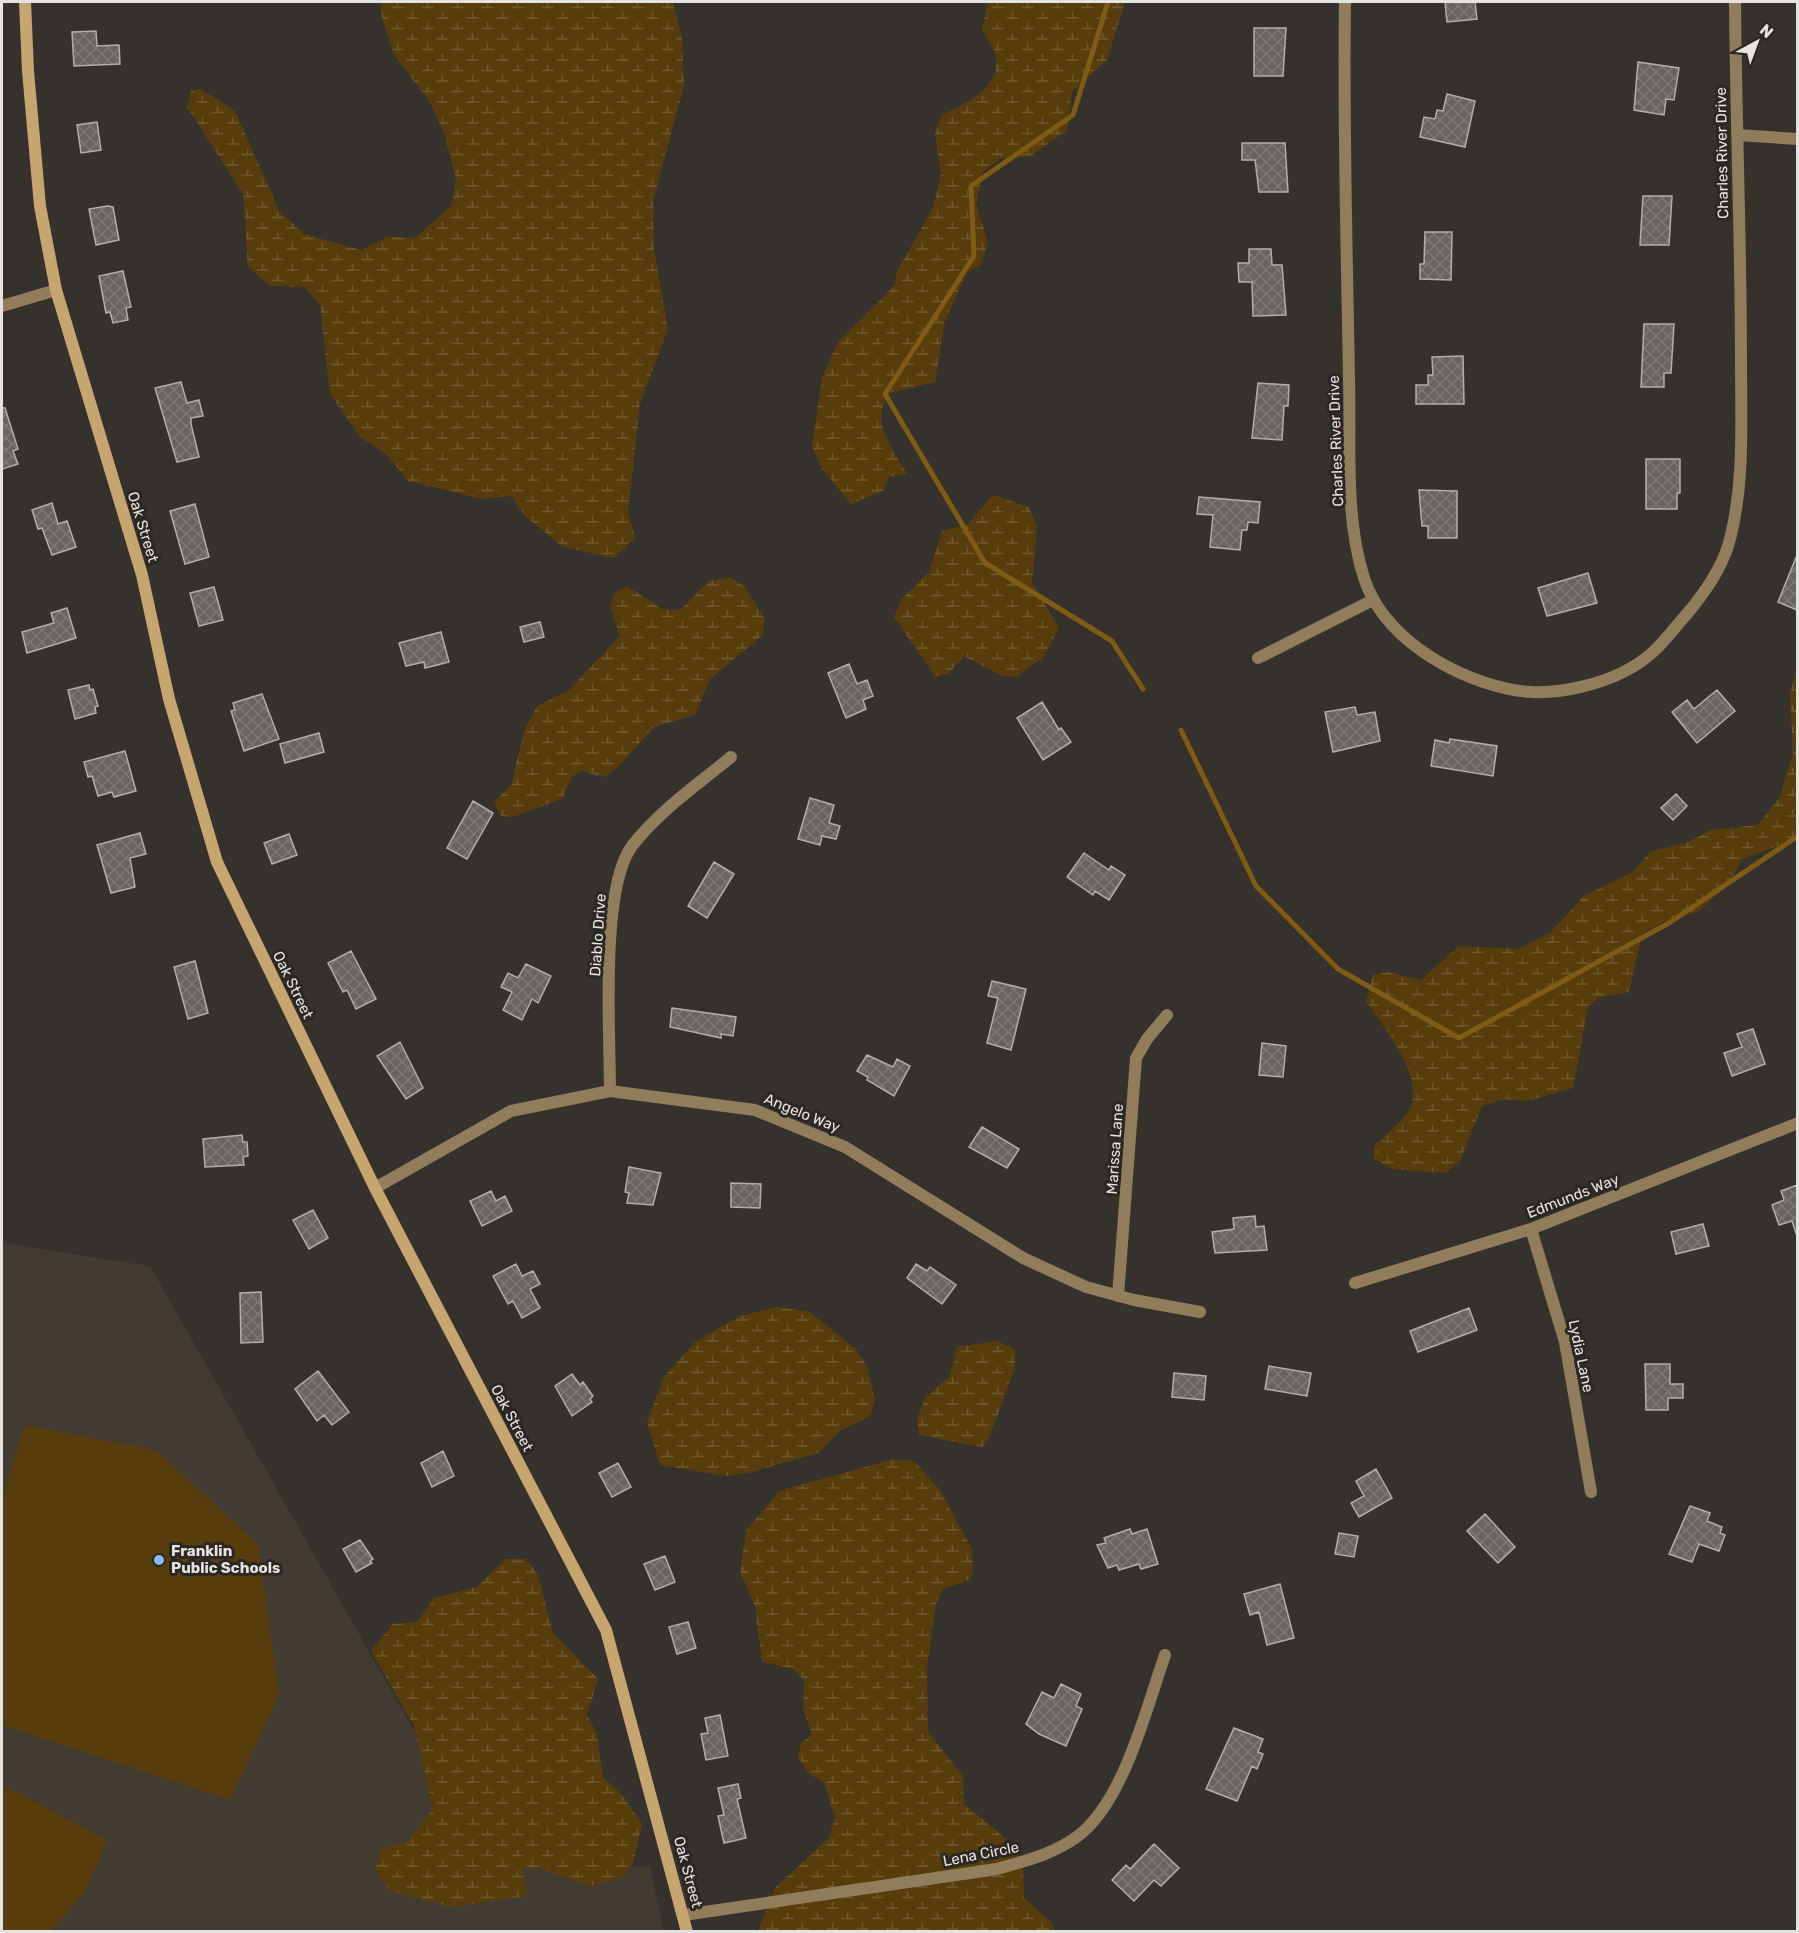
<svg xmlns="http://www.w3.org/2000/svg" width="1799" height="1933" font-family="Rubik,sans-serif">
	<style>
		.built { fill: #413b32 }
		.green { fill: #573d0b }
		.wetland { fill: url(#wetland-marsh) }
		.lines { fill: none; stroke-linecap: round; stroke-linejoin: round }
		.stream { stroke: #7f5b14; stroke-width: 5 }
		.building { fill: url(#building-cross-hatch); stroke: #b2aea8; stroke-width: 1.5 }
		.minor { stroke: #917c5b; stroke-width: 12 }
		.secondary { stroke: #c6a56f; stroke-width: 12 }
		.poi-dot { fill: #8db9fc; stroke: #2b2824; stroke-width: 2 }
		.labels { text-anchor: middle; stroke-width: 6; stroke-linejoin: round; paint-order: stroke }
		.street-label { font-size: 15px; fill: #e5e3e0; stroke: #2b2824 }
		.poi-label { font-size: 15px; font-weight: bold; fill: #e5e3e0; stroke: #2b2824; text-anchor: start }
	</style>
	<defs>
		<pattern id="wetland-marsh" width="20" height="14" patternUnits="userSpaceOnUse" patternTransform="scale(1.5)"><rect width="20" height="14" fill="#573d0b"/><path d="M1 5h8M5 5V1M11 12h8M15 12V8" fill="none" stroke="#6f592e"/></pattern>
		<pattern id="building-cross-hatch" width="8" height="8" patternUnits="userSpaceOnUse" patternTransform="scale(1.5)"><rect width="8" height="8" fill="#67635e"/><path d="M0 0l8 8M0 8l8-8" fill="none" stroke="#7d7975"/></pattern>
	</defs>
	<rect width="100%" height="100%" fill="#35322d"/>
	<path class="built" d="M2 1243 150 1266 484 1854 650 1867 664 1931H2Z"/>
	<path class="green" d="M25 1425 155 1450 258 1544 279 1695 230 1800 2 1725V1500Z
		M2 1788 15 1791 107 1840 86 1890 51 1931H2Z"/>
	<path class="wetland" d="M382 2H673L682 37 684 86 653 201 654 249 668 329 640 404 628 512 635 538 614 558 563 547 525 516 511 496 482 499 408 481 386 454 360 437 330 394 320 306 305 287 270 286 248 267 243 194 187 107 191 91 201 89 235 111 280 212 304 234 361 250 387 237 415 238 451 206 456 180 445 136 430 102 394 55 380 11Z
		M988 2H1125L1107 60 1072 91 1067 130 1030 157 1000 158 983 172 976 204 988 243 980 266 967 272 945 321 935 382 890 393C869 421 892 447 907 474L889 477 883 491 851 504 822 469 812 446 822 378 838 342 895 285 896 273 933 208 941 174 935 134 941 116C964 103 999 91 996 59 996 49 986 37 982 29Z
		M993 495 1029 507 1037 526 1032 583 1059 628 1043 658 1016 677 1002 676 964 656 948 674 935 677 894 617 901 600 929 572 942 531 968 524Z
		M730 577 745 587 765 619 762 636 710 679 695 715 654 727 618 767 604 777 581 771 571 778 563 798 513 817 501 816 494 802 511 785 524 731 537 706 568 691 620 636 610 607 614 594 627 586 662 609 680 610 709 581Z
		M1797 666V839L1742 859 1727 885 1698 912 1665 921 1642 934 1629 992 1598 998 1588 1007 1573 1088 1528 1101 1504 1099 1482 1106 1460 1161 1446 1173 1393 1169 1374 1159 1375 1145C1385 1135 1397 1126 1405 1116 1432 1083 1384 1029 1366 1001L1373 975 1387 972 1421 980 1459 946 1518 949 1550 933 1584 896 1633 872 1651 851 1684 844 1711 830 1758 825 1780 797 1793 753 1790 694Z
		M777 1307 810 1312 856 1349 868 1368 875 1400 870 1416 840 1431 818 1453 752 1472 727 1476 660 1465 647 1422 664 1377 695 1342 740 1316Z
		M997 1341 1015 1349V1368L989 1438 982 1447 919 1435 917 1420 925 1398 950 1376 957 1347Z
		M894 1459 914 1461 940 1490 972 1549 973 1573 969 1580 943 1589 936 1603 927 1667 928 1732 963 1776 964 1804 1015 1846 1023 1863 1024 1898 1052 1923 1055 1931H758L775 1888 829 1838 835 1817 824 1783 808 1773 798 1757 801 1743 812 1735 803 1709 804 1680 793 1669 762 1662 755 1606 740 1572 746 1531 779 1491Z
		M505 1559H526L538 1575 553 1633 598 1679 587 1715 597 1734 603 1777 624 1797 642 1824 633 1863 621 1878 589 1886 538 1868 523 1869 527 1896 452 1907 389 1891 375 1867 382 1848 406 1842 433 1809 414 1726 371 1651 393 1624 417 1622 434 1598 477 1587Z"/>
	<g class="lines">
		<path class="stream" d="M1108 2 1073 115 971 186 974 256 885 394 985 563 1112 641 1143 689
			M1181 730 1256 886 1338 969 1459 1038 1669 923 1798 836"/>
	</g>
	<path class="building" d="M1445 2H1475L1477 19 1447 22Z
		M1254 28H1286L1283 76H1254Z
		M96 31 97 46 119 45 120 64 74 66 72 32Z
		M1638 62 1679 68 1674 100 1666 99 1664 115 1634 110Z
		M1447 94 1475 101 1465 147 1420 137 1424 117 1435 119 1437 110 1443 111Z
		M97 122 101 150 81 153 77 125Z
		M1242 143H1285L1288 192H1259L1255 160H1242Z
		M1643 196H1672L1669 245H1640Z
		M107 206 113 207 119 240 96 245 89 209Z
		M1425 232H1452L1451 280 1420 279V264H1424Z
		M1249 249H1271L1272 265H1282L1286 315 1253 316 1252 282H1239L1238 263H1249Z
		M123 271 131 307 126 308 128 320 113 323 110 312 106 313 99 276Z
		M1644 324H1674L1671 373H1664V387H1641Z
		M1463 356 1464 404H1416V385H1428V375H1433L1432 357Z
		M181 382 187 403 199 400 203 416 191 418V424L199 457 177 462 155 388Z
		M1258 383 1289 385 1288 406H1284L1282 440 1252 438Z
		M2 408H5L18 449 13 451 18 464 2 469Z
		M1646 459H1680V493H1677V509H1646Z
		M1419 490 1457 491V538H1428V526H1422Z
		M1199 497 1260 502 1258 523 1248 522 1247 530H1242L1240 550 1210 547 1213 515 1197 514Z
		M52 503 58 524 67 521 76 547 52 555 42 528 38 529 32 510Z
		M195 504 209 557 185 564 170 511Z
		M1797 555V610L1778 602Z
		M1588 573 1597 603 1547 616 1538 588Z
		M214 587 223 620 199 626 190 593Z
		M67 608 76 638 27 653 22 632 54 623 51 613Z
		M540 622 544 637 524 642 520 627Z
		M441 632 449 662 425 668 424 662 406 666 399 643Z
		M849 664 857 684 867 680 873 696 863 700 866 709 846 718 828 673Z
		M89 685 90 690 93 689 98 706 95 707 96 713 75 719 68 690Z
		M1717 690 1735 711 1697 743 1672 712 1687 700 1694 709Z
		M262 694 279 739 244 751 231 711 235 710 233 703Z
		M1042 702 1059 730 1061 728 1071 742 1043 760 1017 718Z
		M1355 707 1357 715 1375 712 1380 741 1333 752 1325 712Z
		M319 733 324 752 285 763 280 744Z
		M1450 739 1497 746 1493 776 1431 766 1435 740 1449 743Z
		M125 751 136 791 114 797 112 792 98 796 92 776 88 777 84 762Z
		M1676 794 1687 806 1673 820 1661 808Z
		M810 798 834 805 829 823 840 826 836 839 822 836 820 845 798 839Z
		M473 801 493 813 467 859 447 848Z
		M140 833 146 854 130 858 135 887 111 893 97 845Z
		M289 834 297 855 272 864 264 843Z
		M1084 853 1109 870 1111 866 1125 875 1109 900 1095 891 1093 895 1067 877Z
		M714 862 734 874 707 918 688 906Z
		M351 951 376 999 356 1009 347 990 343 992 328 963Z
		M195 961 208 1013 188 1019 174 967Z
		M526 964 551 976 538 1003 532 999 522 1020 503 1010 512 992 501 987 508 973 518 978Z
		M992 981 1026 989 1011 1050 987 1043 998 998 988 996Z
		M672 1008 736 1017 733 1036 721 1034V1038L670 1027Z
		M1753 1029 1765 1064 1732 1076 1724 1053 1742 1047 1737 1034Z
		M400 1042 423 1088 406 1099 377 1056Z
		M1262 1043 1286 1046 1283 1077 1259 1075Z
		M867 1055 893 1067 897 1059 910 1066 894 1096 867 1080 868 1077 857 1071Z
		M982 1127 1019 1149 1007 1168 969 1147Z
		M242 1135 243 1142H247L248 1156 243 1157 244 1165 205 1167 203 1139Z
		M629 1167 661 1173 653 1205 627 1203 629 1193 625 1192Z
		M731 1183 761 1184 760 1208 731 1207Z
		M1797 1185V1232L1796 1233 1792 1221 1779 1225 1772 1205 1784 1200 1781 1191Z
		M491 1191 496 1201 505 1196 512 1211 482 1226 470 1201Z
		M313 1210 328 1238 309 1249 293 1220Z
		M1255 1216 1256 1227 1264 1226 1267 1250 1215 1253 1212 1232 1234 1229 1233 1218Z
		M1703 1224 1709 1246 1676 1254 1671 1232Z
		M516 1264 522 1276 533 1271 540 1284 530 1289 540 1308 522 1318 513 1301 508 1304 493 1276Z
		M916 1264 927 1271 930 1267 956 1285 942 1304 907 1278Z
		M261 1292 263 1342 241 1343 240 1293Z
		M1469 1308 1477 1330 1418 1352 1410 1331Z
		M1645 1364H1670V1384H1683V1398H1668V1410H1646Z
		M1269 1366 1311 1373 1307 1396 1265 1389Z
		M318 1371 349 1412 332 1425 324 1415 317 1421 295 1389Z
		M1174 1373 1206 1376 1204 1400 1172 1397Z
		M572 1374 580 1385 583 1382 593 1396 590 1399 592 1402 572 1416 555 1386Z
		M443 1451 454 1476 432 1487 421 1463Z
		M618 1463 631 1487 612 1497 599 1473Z
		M1376 1469 1392 1498 1359 1517 1351 1503 1364 1496 1356 1481Z
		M1690 1506 1710 1513 1707 1521 1722 1527 1720 1533 1725 1535 1719 1551 1699 1544 1692 1562 1669 1554Z
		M1485 1514 1515 1547 1498 1563 1467 1531Z
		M1130 1529 1132 1534 1147 1529 1158 1564 1141 1569 1139 1564 1119 1570 1117 1565 1108 1568 1097 1545 1106 1543 1104 1538Z
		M1339 1533 1358 1536 1354 1557 1335 1554Z
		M360 1540 373 1559 370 1561 372 1563 356 1572 343 1549Z
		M665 1556 675 1582 655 1590 644 1564Z
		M1280 1584 1294 1638 1267 1645 1259 1612 1250 1615 1244 1594Z
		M688 1622 696 1648 677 1654 669 1627Z
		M1061 1684 1081 1694 1076 1706 1082 1709 1066 1746 1039 1734 1026 1724 1042 1692 1054 1698Z
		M720 1715 728 1756 706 1760 701 1734 708 1733 705 1718Z
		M1234 1728 1263 1739 1258 1752 1263 1754 1257 1769 1252 1766 1237 1801 1206 1789Z
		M738 1784 741 1798 737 1799 746 1838 724 1843 718 1816 724 1815 718 1788Z
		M1154 1844 1179 1868 1161 1886 1154 1880 1134 1901 1112 1880 1126 1865 1130 1869Z"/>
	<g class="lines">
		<path class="minor" d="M1345 2C1343 127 1347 253 1349 379 1351 444 1344 515 1364 578 1383 636 1447 674 1504 688 1550 700 1619 684 1654 651 1666 640 1676 626 1686 615 1703 595 1720 571 1728 546 1745 488 1741 423 1741 363 1741 242 1736 122 1735 2
			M1737 135 1798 139
			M2 306 56 290
			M1258 658 1373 600
			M610 1091C610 1035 600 888 632 846 659 811 697 785 731 757
			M375 1188 511 1111 610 1091 755 1110 845 1147 1023 1258 1086 1287 1134 1300 1200 1312
			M1531 1229 1565 1342 1591 1492
			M1355 1283 1531 1229 1798 1123
			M1118 1296 1136 1058 1147 1039 1167 1015
			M684 1915 997 1869C1025 1861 1054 1854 1078 1836 1124 1801 1146 1709 1165 1655"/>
		<path class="secondary" d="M25 2 28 71 40 206 56 290 142 575 169 699 217 862 375 1188 606 1630 687 1932"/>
	</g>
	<circle class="poi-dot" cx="159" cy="1560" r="6"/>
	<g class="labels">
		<g class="street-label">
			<text transform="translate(1722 153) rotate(-91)" y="5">Charles River Drive</text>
			<text transform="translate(1336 441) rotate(-92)" y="5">Charles River Drive</text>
			<text transform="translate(143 527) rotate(73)" y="5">Oak Street</text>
			<text transform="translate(598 935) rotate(-86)" y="5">Diablo Drive</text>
			<text transform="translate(293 985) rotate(64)" y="5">Oak Street</text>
			<text transform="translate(802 1113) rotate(22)" y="5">Angelo Way</text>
			<text transform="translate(1115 1149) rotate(-86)" y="5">Marissa Lane</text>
			<text transform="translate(1573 1196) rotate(-21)" y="5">Edmunds Way</text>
			<text transform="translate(1581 1356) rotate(78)" y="5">Lydia Lane</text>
			<text transform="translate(512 1418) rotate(62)" y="5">Oak Street</text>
			<text transform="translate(981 1854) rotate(-11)" y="5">Lena Circle</text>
			<text transform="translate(688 1872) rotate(75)" y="5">Oak Street</text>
		</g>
		<g class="poi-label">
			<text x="171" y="1556">Franklin<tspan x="171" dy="17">Public Schools</tspan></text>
		</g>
	</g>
	<rect width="1799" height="1933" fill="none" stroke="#e5e3e0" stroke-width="6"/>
	<g transform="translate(1757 42) rotate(41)" stroke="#2b2824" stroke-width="4.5" paint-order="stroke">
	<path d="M0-4.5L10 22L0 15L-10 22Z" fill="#e5e3e0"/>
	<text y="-9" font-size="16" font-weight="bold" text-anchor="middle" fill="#e5e3e0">N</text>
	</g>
</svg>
